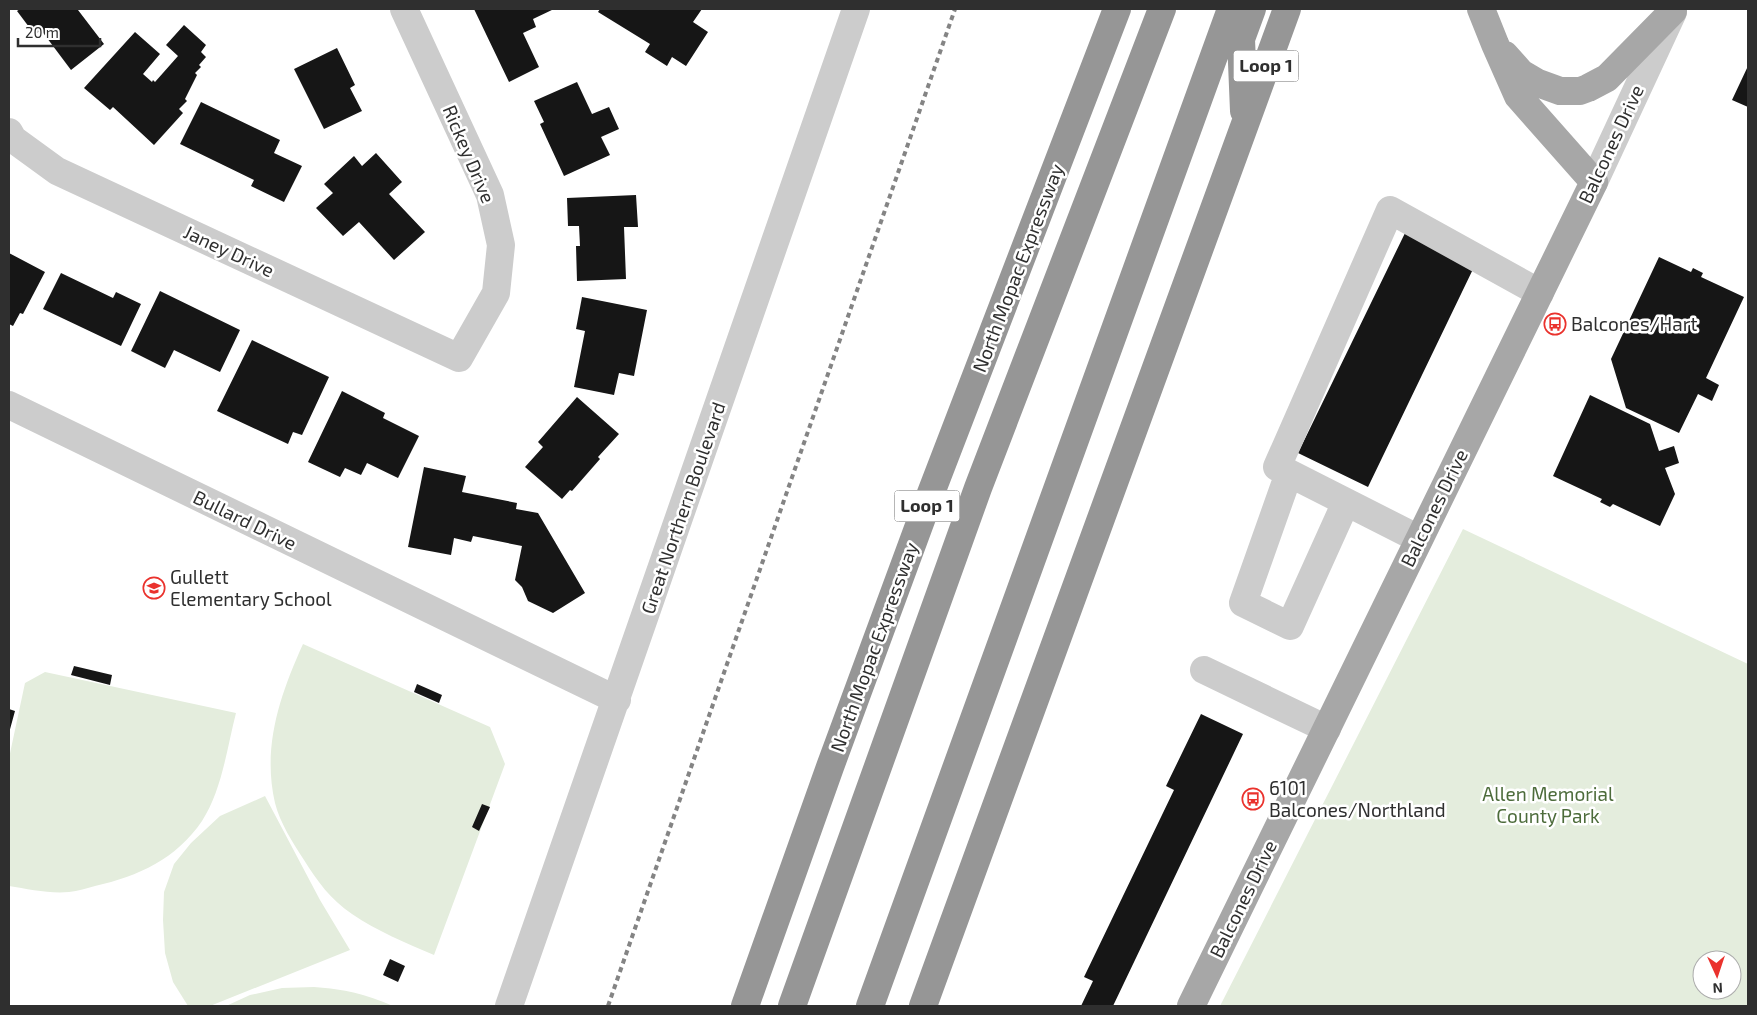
<svg xmlns="http://www.w3.org/2000/svg" width="1757" height="1015" font-family="'Exo 2',sans-serif">
	<style>
		.green { fill: #e4eddd; fill-rule: evenodd }
		.building { fill: #161616 }
		.lines { fill: none; stroke-linecap: round; stroke-linejoin: round }
		.minor { stroke: #ccc; stroke-width: 28 }
		.major { stroke: #a7a7a7; stroke-width: 28 }
		.highway { stroke: #969696; stroke-width: 28 }
		.rail { stroke: #848484; stroke-width: 4; stroke-dasharray: 5 4; stroke-linecap: butt }
		.labels { text-anchor: middle; stroke-width: 5; stroke-linejoin: round; paint-order: stroke }
		.shield { fill: #fff; stroke: #6d6d6d; stroke-width: 1 }
		.shield-label { font-size: 18px; font-weight: bold; fill: #2f2f2f }
		.street-label { font-size: 19px; fill: #2f2f2f; stroke: #fff }
		.poi-label { font-size: 19px; fill: #2f2f2f; stroke: #fff; text-anchor: start }
		.park-label { font-size: 19px; fill: #4d6c3b; stroke: #fff }
	</style>
	<rect width="100%" height="100%" fill="#fff"/>
	<path class="green" d="M1463 529 1748 664V1006H1220ZM1702 960H1732V990H1702Z
		M303 644 490 727 505 764 434 955C406 943 377 931 352 914 331 900 317 881 304 860 293 843 280 823 275 803 262 747 280 695 303 644Z
		M45 672 236 713C227 748 222 790 202 821 176 859 139 876 95 886 87 888 78 891 69 892 50 894 28 889 9 886V758L25 683Z
		M265 796 320 900 350 950 210 1006H188L173 982 165 953 163 920 164 892 174 864 191 843 220 816Z
		M314 987C345 989 365 994 393 1006H226L250 995 282 988Z"/>
	<path class="building" d="M20 9H79L78 10 104 44 71 70 41 30 35 35 17 11Z
		M474 9H554L533 19 536 27 523 33 539 67 509 82Z
		M600 9H702L693 22 708 32 686 66 672 57 667 66 645 52 650 44 598 12Z
		M184 25 206 45 201 52 206 57 199 65 201 67 195 73 197 75 185 99 187 101 179 109 183 113 154 145 113 107 110 110 84 88 135 32 160 54 143 74 152 82 153 80 155 82 178 56 166 45Z
		M337 48 355 85 350 88 362 111 324 129 294 69Z
		M1748 66V107L1732 100Z
		M577 82 592 114 609 107 619 129 601 137 610 155 564 176 540 124 544 122 534 101Z
		M201 102 280 140 274 153 302 166 284 202 251 186 254 180 180 144Z
		M376 153 402 182 389 194 425 232 394 260 359 222 343 236 316 208 333 193 324 184 354 156 362 166Z
		M636 195 638 227H624L626 279 577 281 576 246H580L579 226H568L567 198Z
		M1406 231 1475 265 1368 487 1298 453Z
		M9 253 45 272 23 314 20 313 13 326 9 324Z
		M1659 257 1691 272 1693 268 1703 273 1701 277 1744 297 1706 378 1719 385 1712 401 1698 394 1679 433 1626 408 1611 359Z
		M61 273 113 298 116 292 141 304 121 346 43 309Z
		M160 291 240 330 220 372 174 350 165 368 131 351Z
		M582 297 647 310 634 376 619 373 614 395 574 387 585 331 576 329Z
		M252 340 329 377 302 435 293 432 288 444 217 411Z
		M342 391 385 413 383 418 419 436 398 478 367 463 361 475 345 468 340 477 308 462Z
		M1590 395 1650 424 1659 451 1674 446 1679 463 1665 468 1675 494 1660 526 1613 504 1610 507 1600 502 1602 499 1553 476Z
		M577 397 619 434 598 457 600 459 572 491 570 490 562 499 525 467 543 447 538 442Z
		M424 467 466 476 462 492 517 503 516 509 538 513 585 593 553 613 528 601 522 587 515 580 522 546 473 536 471 542 454 538 451 555 408 547Z
		M74 666 112 675 110 685 71 675Z
		M417 684 442 695 439 703 414 692Z
		M9 709 15 711 9 733Z
		M1201 714 1243 734 1113 1006H1081L1093 981 1084 977 1174 790 1166 786Z
		M482 804 490 807 479 831 472 827Z
		M390 959 405 966 398 982 383 975Z"/>
	<g class="lines">
		<path class="minor" d="M9 132 13 139 57 171 459 358 496 293 501 245 490 195 404 9
			M1594 182 1673 12
			M9 405 617 700
			M1289 473 1243 603 1290 626 1346 502
			M1419 539 1277 467 1390 210 1540 293
			M1204 670 1327 729
			M509 1006 856 9"/>
		<path class="major" d="M1505 55 1521 73 1538 83 1560 91H1580L1588 88 1607 78 1673 11
			M1191 1006 1594 182 1518 96 1495 44 1481 9"/>
		<path class="highway" d="M1244 111 1241 39 1252 9
			M745 1006 830 767 931 493 1117 9
			M792 1006 978 488 1162 9
			M870 1006 1231 9
			M923 1006 1287 9"/>
		<path class="rail" d="M608 1006 955 9"/>
	</g>
	<defs>
		<g id="bus-ring" transform="scale(1.125)"><circle r="9.5" fill="#fff" stroke="#ea322d" stroke-width="1.5"/><path d="M-5-6H5V4H4V6H2V4H-2V6H-4V4H-5ZM-3.5-4V0h7V-4ZM-3.5 1.2v1.5H-2V1.2ZM2 1.2v1.5H3.5V1.2Z" fill="#ea322d"/></g>
		<g id="school-ring" transform="scale(1.125)"><circle r="9.5" fill="#fff" stroke="#ea322d" stroke-width="1.5"/><path d="M0-5L7-2L0 1L-7-2ZM-4 1L0 2.5L4 1V4Q0 6-4 4Z" fill="#ea322d"/></g>
	</defs>
	<g fill-rule="evenodd">
		<use href="#bus-ring" x="1555" y="324"/>
		<use href="#school-ring" x="154" y="588"/>
		<use href="#bus-ring" x="1253" y="799"/>
	</g>
	<g class="labels">
		<g class="shield">
			<rect x="1233.5" y="50.5" width="65" height="31" rx="4"/>
			<rect x="894.5" y="490.5" width="65" height="31" rx="4"/>
		</g>
		<g class="shield-label">
			<text x="1266" y="72">Loop 1</text>
			<text x="927" y="512">Loop 1</text>
		</g>
		<g class="street-label">
			<text transform="translate(1611 144) rotate(-65)" y="7">Balcones Drive</text>
			<text transform="translate(469 154) rotate(67)" y="7">Rickey Drive</text>
			<text transform="translate(229 251) rotate(25)" y="7">Janey Drive</text>
			<text transform="translate(1018 268) rotate(-69)" y="7">North Mopac Expressway</text>
			<text transform="translate(683 508) rotate(-71)" y="7">Great Northern Boulevard</text>
			<text transform="translate(1434 508) rotate(-64)" y="7">Balcones Drive</text>
			<text transform="translate(245 520) rotate(26)" y="7">Bullard Drive</text>
			<text transform="translate(874 647) rotate(-70)" y="7">North Mopac Expressway</text>
			<text transform="translate(1243 899) rotate(-64)" y="7">Balcones Drive</text>
		</g>
		<g class="poi-label">
			<text x="1571" y="331">Balcones/Hart</text>
			<text x="170" y="584">Gullett<tspan x="170" dy="22">Elementary School</tspan></text>
			<text x="1269" y="795">6101<tspan x="1269" dy="22">Balcones/Northland</tspan></text>
		</g>
		<g class="park-label">
			<text x="1548" y="801">Allen Memorial<tspan x="1548" dy="22">County Park</tspan></text>
		</g>
	</g>
	<rect width="1757" height="1015" fill="none" stroke="#2f2f2f" stroke-width="20"/>
	<g transform="translate(1717 975) rotate(177)"><circle r="24" fill="#ffffff" stroke="#acacac"/>
	<path d="M0-4L9 19L0 12L-9 19Z" fill="#ea322d"/>
	<text y="-8" font-size="14" font-weight="bold" text-anchor="middle" fill="#2f2f2f">N</text>
	</g>
	<path d="M18 38v8h82v-8" fill="none" stroke="#2f2f2f" stroke-width="2.5"/>
	<text x="25" y="38" font-size="15" fill="#2f2f2f" stroke="#ffffff" stroke-width="4" paint-order="stroke">20 m</text>
</svg>
